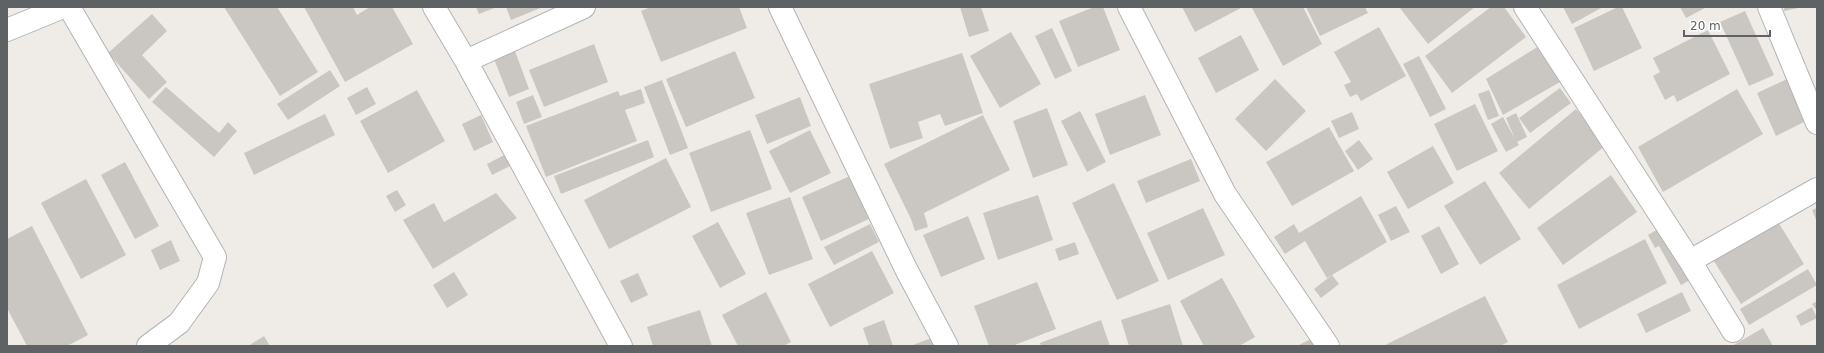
<svg xmlns="http://www.w3.org/2000/svg" width="1824" height="353" font-family="'DejaVu Sans',sans-serif">
	<style>
		.building { fill: #cac7c3 }
		.lines { fill: none; stroke-linecap: round; stroke-linejoin: round }
		.minor-casing { stroke: #b2b4b7; stroke-width: 24 }
		.minor { stroke: #fff; stroke-width: 22 }
	</style>
	<rect width="100%" height="100%" fill="#efece7"/>
	<path class="building" d="M224 7H277L318 72 280 96Z
		M304 7H353L357 15 370 7H392L413 44 345 82Z
		M476 7H497L479 14Z
		M506 7H543L511 20Z
		M651 7H739L747 28 661 62 641 11Z
		M960 7H981L989 31 969 37Z
		M1094 7H1103L1120 50 1078 67 1059 21Z
		M1182 7H1243L1195 32Z
		M1254 7H1303L1322 44 1283 66 1252 8Z
		M1306 7H1365L1368 13 1320 36Z
		M1399 7H1475L1428 44Z
		M1491 7H1504L1526 37 1452 93 1425 56Z
		M1563 7H1603L1572 24Z
		M1618 7H1622L1642 48 1594 71 1574 28Z
		M1680 7H1707L1686 18Z
		M1784 7H1798V8L1784 11Z
		M1745 11 1774 75 1749 86 1720 22Z
		M152 14 167 31 142 55 167 82 149 99 108 53Z
		M1379 27 1406 76 1361 101 1357 94 1350 97 1344 85 1351 82 1334 52Z
		M1052 28 1072 71 1055 79 1035 36Z
		M1708 30 1730 74 1677 102 1674 95 1665 100 1653 76 1660 72 1653 58Z
		M1011 32 1041 84 1000 108 970 56Z
		M1241 35 1259 70 1216 93 1198 58Z
		M594 44 608 82 544 107 529 70Z
		M1539 46 1560 82 1503 115 1486 79Z
		M515 51 529 89 509 97 494 59Z
		M735 51 755 98 686 127 666 79Z
		M962 53 983 113 945 126 940 114 918 122 923 138 890 149 869 84Z
		M1419 56 1446 109 1430 117 1403 64Z
		M330 70 340 86 288 120 277 104Z
		M1275 79 1306 111 1266 151 1235 119Z
		M1787 79 1806 121 1776 136 1757 93Z
		M662 80 688 148 670 155 644 87Z
		M166 87 219 133 228 122 237 131 214 157 152 102Z
		M367 87 376 104 356 115 347 98Z
		M1560 88 1571 103 1530 133 1519 118Z
		M641 89 645 103 625 110 637 141 546 177 526 126 618 91 620 96Z
		M1737 89 1763 134 1663 192 1638 147Z
		M417 90 445 141 388 173 360 121Z
		M1489 90 1499 116 1488 120 1478 94Z
		M533 95 542 117 524 124 516 102Z
		M1145 95 1161 135 1110 155 1095 114Z
		M800 97 811 126 767 144 755 115Z
		M1475 104 1498 151 1457 171 1434 124Z
		M1047 108 1068 165 1033 178 1013 121Z
		M1576 109 1606 145 1529 209 1499 173Z
		M1080 111 1106 162 1087 172 1061 121Z
		M1352 112 1359 129 1339 138 1331 121Z
		M1516 113 1527 137 1517 142 1519 145 1506 152 1491 124 1503 117 1515 139 1506 118Z
		M325 114 335 135 254 175 244 153Z
		M481 115 493 142 474 151 462 124Z
		M983 115 1010 170 924 213 928 227 915 231 911 219 884 164Z
		M1329 127 1354 171 1292 206 1266 162Z
		M750 130 772 189 711 212 689 153Z
		M810 130 831 173 790 193 769 151Z
		M648 140 654 157 561 194 554 176Z
		M1359 140 1373 159 1358 170 1345 151Z
		M1433 146 1454 183 1408 209 1387 172Z
		M508 153 514 164 492 175 487 164Z
		M666 158 691 207 609 249 584 200Z
		M1191 159 1200 181 1146 203 1137 181Z
		M125 162 159 226 135 239 101 175Z
		M1611 175 1637 212 1563 265 1537 228Z
		M850 176 869 219 821 241 802 197Z
		M86 179 126 255 81 279 41 203Z
		M1485 181 1521 239 1480 265 1444 206Z
		M1114 183 1159 281 1117 300 1072 203Z
		M397 190 406 205 395 212 386 196Z
		M496 193 517 218 433 269 403 220 434 203 444 222Z
		M1038 195 1053 240 998 260 983 213Z
		M1361 196 1387 242 1332 275 1339 284 1321 298 1314 289 1332 275 1327 278 1305 241 1285 254 1274 237 1294 224 1299 233Z
		M790 197 813 259 769 275 746 213Z
		M1396 206 1410 232 1391 241 1378 215Z
		M1203 208 1225 255 1168 280 1147 233Z
		M1817 208V222L1812 210Z
		M968 216 985 259 941 277 923 235Z
		M1775 217 1804 264 1741 304 1712 258Z
		M718 222 746 274 720 288 692 236Z
		M870 224 879 242 834 265 824 247Z
		M32 226 88 335 67 346H27L7 308V239Z
		M1439 226 1459 264 1441 274 1421 236Z
		M1662 227 1692 279 1681 285 1659 246 1655 248 1648 235Z
		M1645 239 1667 283 1579 329 1557 285Z
		M171 240 180 261 160 270 151 250Z
		M1075 242 1079 254 1059 261 1055 249Z
		M872 251 894 293 830 327 808 284Z
		M1808 269 1817 285 1749 325 1740 309Z
		M454 272 468 295 447 308 433 285Z
		M638 273 648 295 631 303 620 281Z
		M1222 278 1255 337 1239 346H1204L1180 301Z
		M1037 282 1056 329 1012 346H989L974 306Z
		M766 292 791 342 783 346H738L722 315Z
		M1682 292 1691 311 1646 333 1637 314Z
		M1485 296 1508 342 1500 346H1383Z
		M1817 301V311L1812 304Z
		M1170 304 1183 346H1129L1121 320Z
		M1812 307 1817 318 1801 326 1796 316Z
		M700 310 712 346H653L647 327Z
		M884 320 893 346H869L863 328Z
		M1101 320 1110 346H1041L1040 343Z
		M1763 328 1773 346H1732Z
		M264 336 270 346H248Z
		M937 336 941 346H910Z
		M1315 337 1320 346H1297Z"/>
	<g class="lines">
		<g class="minor-casing">
			<path id="minor" d="M69 7 215 257 208 283 179 323 148 346
				M434 7 466 61 621 346
				M780 7 906 269 947 346
				M1129 7 1225 194 1328 346
				M1525 7 1690 261 1733 331
				M1769 7 1817 123
				M7 30 63 7
				M466 61 584 7
				M1690 261 1817 189"/>
		</g>
		<use href="#minor" class="minor"/>
	</g>
	<rect width="1824" height="353" fill="none" stroke="#5e6265" stroke-width="16"/>
	<path d="M1684 30v6h86v-6" fill="none" stroke="#5e6265" stroke-width="2"/>
	<text x="1690" y="30" font-size="12" fill="#5e6265" stroke="#ffffff" stroke-width="3" paint-order="stroke">20 m</text>
</svg>
